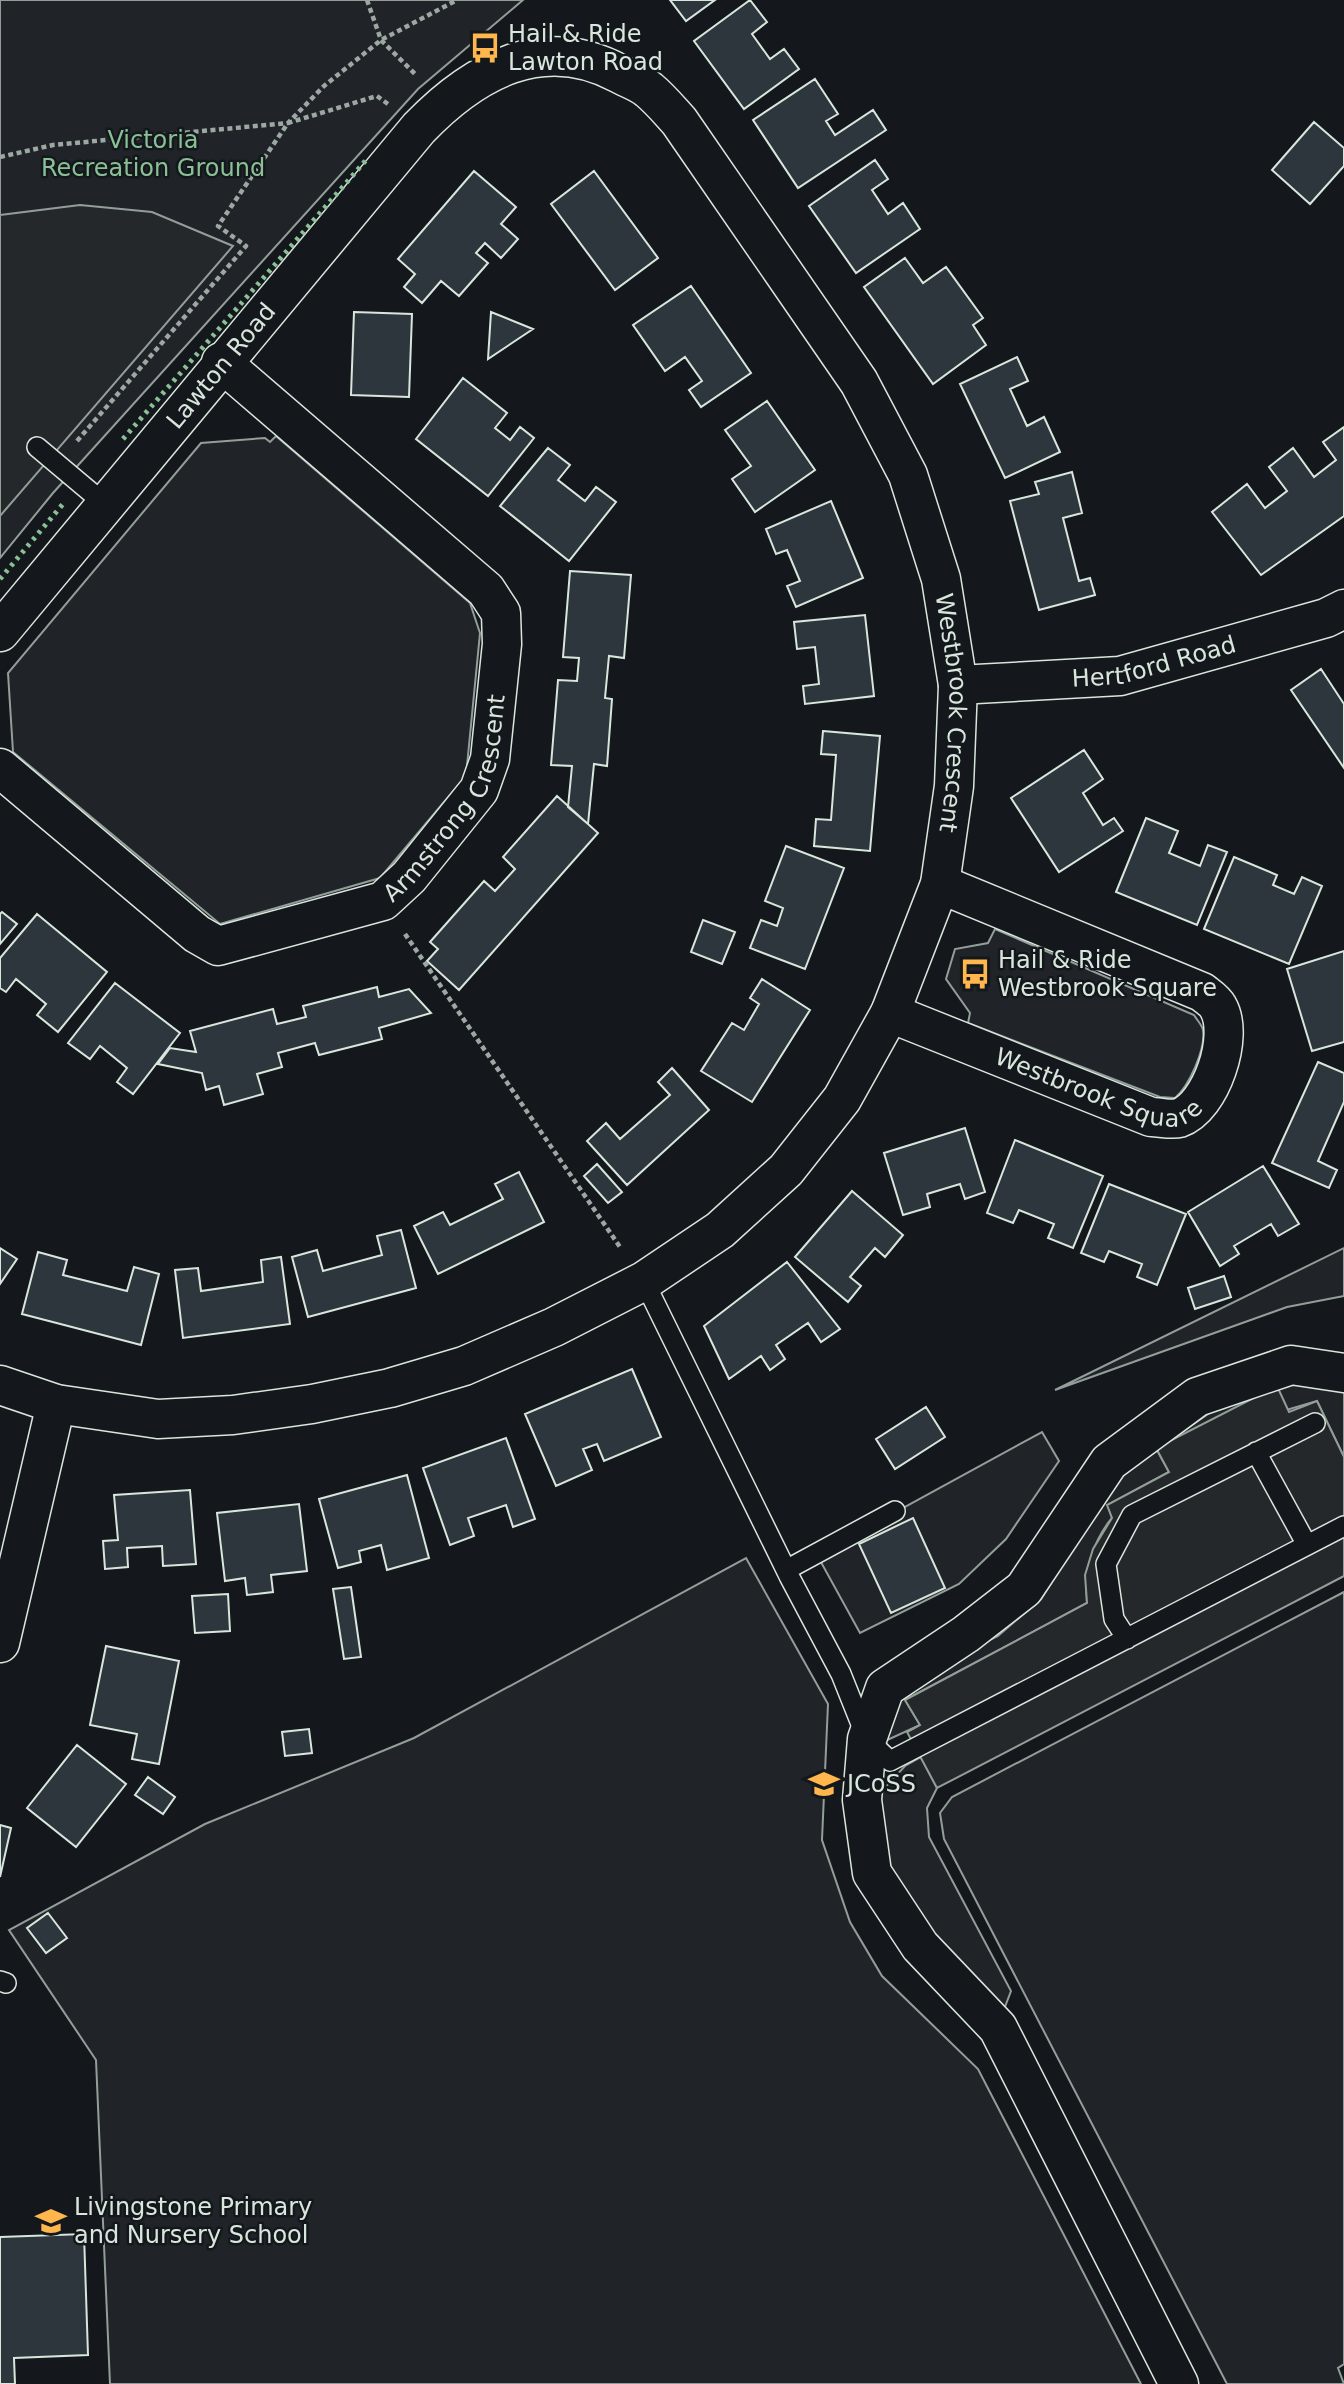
<svg xmlns="http://www.w3.org/2000/svg" width="1344" height="2384" font-family="'DejaVu Sans',sans-serif">
	<style>
		.green { fill: #202428; stroke: #939e99; stroke-width: 2 }
		.parking { fill: #24282b; stroke: #939e99; stroke-width: 2 }
		.building { fill: #2c363c; stroke: #d8e6dc; stroke-width: 2 }
		.lines { fill: none; stroke-linecap: round; stroke-linejoin: round }
		.lane-casing { stroke: #d8e6dc; stroke-width: 22 }
		.street-casing { stroke: #d8e6dc; stroke-width: 41 }
		.path { stroke: #9da8a2; stroke-width: 4.5; stroke-dasharray: 5 3.5; stroke-linecap: butt }
		.lane { stroke: #14181c; stroke-width: 19 }
		.street { stroke: #14181c; stroke-width: 38 }
		.hedge { stroke: #8ac095; stroke-width: 5; stroke-dasharray: 3.5 5; stroke-linecap: butt }
		.labels { text-anchor: middle; stroke-width: 5; stroke-linejoin: round; paint-order: stroke }
		.poi-label { font-size: 24px; fill: #d8e6dc; stroke: #14181c; text-anchor: start }
		.park-label { font-size: 24px; fill: #8ac095; stroke: #14181c }
		.street-label { font-size: 24px; fill: #d8e6dc; stroke: #14181c }
	</style>
	<rect width="100%" height="100%" fill="#14181c"/>
	<path class="green" d="M0 0H523L418 89 53 493 0 558Z
		M276 436 470 603 480 633 466 776 380 878 220 924 13 752 8 673 201 443 265 438 270 442Z
		M995 929 1194 1015C1197 1020 1202 1025 1203 1030 1206 1049 1189 1086 1175 1098L1160 1097 968 1023 970 1013 946 979 955 949 988 943Z
		M1344 1248V1296L1287 1307 1055 1390Z
		M1315 1380 1344 1390V1457L1317 1401 1156 1448 1169 1472 1108 1505 1112 1518C1091 1543 1085 1571 1087 1603L905 1700 920 1725 883 1742 892 1705 921 1674 998 1636 1041 1599 1117 1478 1235 1395Z
		M1042 1432 1059 1461 1006 1539 959 1584 860 1633 817 1555Z
		M746 1558 828 1704 822 1840 850 1922 882 1976 978 2069 1141 2384H110L96 2060 9 1930 205 1824 414 1738Z
		M1344 1592V2364L1338 2368 1344 2384H1227L944 1839 940 1813 952 1797Z
		M921 1757 937 1788 927 1808 929 1837 1011 1991 1003 2012 924 1930 882 1868 877 1796 905 1766Z"/>
	<path class="parking" d="M80 205 152 212 233 246 0 516V215Z
		M1277 1386 1289 1412 1317 1401 1344 1457V1576L937 1788 907 1732 920 1725 905 1700 1087 1603 1085 1575 1093 1549 1112 1518 1107 1505 1169 1472 1156 1448Z"/>
	<path class="building" d="M670 0H715L686 21Z
		M750 0 767 22 752 34 770 59 784 49 799 69 744 109 694 41Z
		M815 79 838 114 826 121 835 135 873 110 886 130 798 188 753 120Z
		M1314 122 1344 148V166L1310 204 1272 170Z
		M875 160 888 179 872 190 888 214 903 203 920 229 856 273 809 206Z
		M474 171 516 207 501 224 518 239 501 258 485 243 476 253 488 263 459 296 441 281 422 303 404 287 415 274 398 259Z
		M594 171 658 258 615 290 551 204Z
		M905 258 923 283 946 267 983 318 973 325 986 345 933 384 864 287Z
		M691 286 751 373 701 407 689 390 702 381 685 357 665 371 633 325Z
		M354 312 412 314 409 397 351 395Z
		M491 312 533 329 488 359Z
		M1017 357 1028 381 1010 389 1027 426 1044 417 1060 452 1005 478 960 384Z
		M463 378 507 413 495 428 510 440 520 427 534 438 488 496 416 439Z
		M767 401 815 470 755 512 732 479 751 466 725 430Z
		M1344 427V516L1261 575 1212 512 1247 484 1265 508 1287 491 1269 467 1293 448 1314 477 1336 460 1323 442Z
		M548 448 570 465 558 480 585 501 596 487 616 502 569 561 500 506Z
		M1072 472 1082 513 1063 518 1079 581 1090 578 1095 595 1039 610 1010 501 1039 494 1035 482Z
		M831 501 863 578 796 607 787 586 800 581 787 550 776 554 766 529Z
		M570 571 631 575 624 658 609 656 605 698 612 699 607 766 594 764 588 824 568 807 572 766 551 765 558 680 577 681 579 658 563 657Z
		M865 615 874 696 805 704 803 686 819 684 815 647 797 649 794 622Z
		M1321 669 1344 704V768L1291 690Z
		M823 731 880 736 870 851 814 846 816 819 831 820 836 755 821 754Z
		M1084 750 1103 779 1083 793 1103 825 1114 818 1123 831 1059 872 1011 798Z
		M557 796 598 833 459 990 427 961 438 949 430 942 484 881 495 891 515 869 503 857Z
		M1146 818 1178 831 1169 853 1200 866 1208 845 1227 852 1197 925 1116 892Z
		M786 846 844 868 805 969 750 948 761 920 777 926 783 908 765 901Z
		M1234 857 1277 875 1273 885 1294 894 1302 877 1322 886 1289 964 1204 929Z
		M2 912 17 924 0 944V914Z
		M37 914 107 972 58 1032 37 1015 46 1004 16 979 6 992 0 988V958Z
		M703 920 735 932 722 964 691 952Z
		M1344 951V1042L1312 1051 1287 969Z
		M762 979 810 1010 752 1102 701 1071 732 1023 744 1030 759 1004 750 998Z
		M115 983 180 1033 133 1094 117 1082 127 1068 100 1046 90 1059 68 1043Z
		M377 987 379 997 409 989 431 1013 379 1028 382 1039 319 1055 315 1043 278 1053 282 1067 257 1074 263 1094 224 1105 219 1086 206 1090 202 1073 158 1064 170 1048 196 1052 190 1031 273 1009 277 1024 306 1017 303 1006Z
		M1318 1062 1344 1073V1102L1318 1161 1337 1170 1329 1188 1272 1163Z
		M672 1068 709 1110 627 1185 587 1141 606 1123 620 1139 670 1095 658 1082Z
		M965 1128 985 1192 965 1199 960 1184 927 1194 930 1207 903 1215 884 1153Z
		M1015 1140 1103 1176 1073 1248 1048 1238 1054 1224 1019 1210 1013 1223 987 1213Z
		M597 1164 622 1192 608 1203 584 1176Z
		M1263 1166 1299 1224 1278 1236 1271 1224 1234 1246 1239 1254 1220 1266 1188 1212Z
		M519 1172 544 1222 438 1274 414 1226 443 1212 450 1225 503 1199 495 1184Z
		M1109 1184 1186 1214 1157 1285 1137 1277 1142 1264 1109 1251 1104 1262 1081 1253Z
		M852 1191 903 1235 885 1257 875 1248 850 1277 861 1286 848 1302 795 1257Z
		M401 1230 416 1288 308 1317 292 1257 317 1250 323 1271 382 1255 377 1236Z
		M0 1248 17 1259 0 1284Z
		M38 1252 67 1260 63 1275 127 1291 134 1267 159 1274 141 1345 22 1314Z
		M281 1257 290 1324 183 1338 175 1270 198 1268 201 1291 263 1282 261 1260Z
		M787 1262 840 1329 821 1342 808 1323 776 1345 785 1359 770 1370 761 1356 729 1379 704 1326Z
		M1224 1276 1231 1297 1195 1309 1188 1288Z
		M632 1369 661 1437 604 1461 597 1444 583 1449 592 1470 556 1486 525 1414Z
		M926 1407 945 1437 895 1469 876 1439Z
		M506 1438 535 1519 513 1527 506 1505 468 1518 474 1536 450 1545 423 1468Z
		M407 1475 429 1558 387 1570 381 1545 359 1551 361 1562 338 1568 319 1499Z
		M190 1490 196 1564 163 1566 162 1546 127 1548 128 1567 105 1569 103 1541 118 1540 114 1495Z
		M299 1504 307 1571 271 1575 273 1592 247 1595 245 1578 225 1581 217 1513Z
		M913 1518 945 1588 891 1613 859 1544Z
		M351 1587 361 1657 344 1659 333 1589Z
		M228 1594 230 1631 195 1633 192 1596Z
		M106 1646 179 1661 159 1764 132 1759 137 1734 90 1725Z
		M309 1729 312 1753 285 1756 282 1732Z
		M77 1745 126 1784 76 1847 27 1808Z
		M148 1777 175 1797 163 1814 135 1795Z
		M0 1825 11 1828 0 1877Z
		M48 1913 67 1938 46 1953 27 1928Z
		M84 2234 88 2355 14 2358 15 2384H0V2237Z"/>
	<g class="lines">
		<g class="lane-casing">
			<path id="lane" d="M37 447 106 505
				M644 1281 789 1576 841 1674 867 1739 890 1761 1344 1526
				M1256 1452 1307 1545
				M786 1570 895 1511
				M1127 1639 1114 1619 1106 1564 1132 1515 1315 1423
				M0 1981 6 1983"/>
		</g>
		<g class="street-casing">
			<g id="street">
				<path id="s1" d="M0 632 419 128C474 71 543 32 620 74 629 79 641 83 649 90 660 99 669 110 679 121L859 382 908 475 941 579 958 685 954 786 940 884 890 1013 842 1099 786 1170 720 1230 644 1281 554 1327 464 1366 390 1388 312 1404 233 1415 158 1419 56 1404 0 1385"/>
				<path id="s2" d="M958 685 1120 676 1326 618 1344 609"/>
				<path id="s3" d="M0 768 197 934 218 946 383 901 409 877 479 790 490 759 502 644 501 613 486 590 221 362"/>
				<path id="s4" d="M890 1013 1151 1117C1159 1117 1172 1120 1179 1118 1211 1107 1235 1036 1218 1007 1215 1001 1207 996 1202 992L940 884"/>
				<path d="M0 1643 56 1404"/>
				<path d="M1179 2384 998 2028 920 1946 872 1873 862 1800 867 1739 885 1688 966 1634 1024 1589 1109 1462 1197 1397 1291 1365 1344 1373"/>
			</g>
		</g>
		<path class="path" d="M367 0 381 40 417 76
			M0 157 53 145 288 123 324 86 381 40 457 0
			M77 441 246 246 218 226 288 123 377 96 388 104
			M405 934 620 1247"/>
		<use href="#lane" class="lane"/>
		<use href="#street" class="street"/>
		<path class="hedge" d="M123 439 367 159
			M0 579 63 504"/>
	</g>
	<defs>
		<g id="bus-bare" transform="scale(2.415)"><path d="M-5-6H5V4H4V6H2V4H-2V6H-4V4H-5ZM-3.5-4V0h7V-4ZM-3.5 1.2v1.5H-2V1.2ZM2 1.2v1.5H3.5V1.2Z" fill="#ffb74d" stroke="#14181c" stroke-width="2.5" paint-order="stroke"/></g>
		<g id="school-bare" transform="scale(2.415)"><path d="M0-5L7-2L0 1L-7-2ZM-4 1L0 2.5L4 1V4Q0 6-4 4Z" fill="#ffb74d" stroke="#14181c" stroke-width="2.5" paint-order="stroke"/></g>
	</defs>
	<g fill-rule="evenodd">
		<use href="#bus-bare" x="485" y="48"/>
		<use href="#bus-bare" x="975" y="974"/>
		<use href="#school-bare" x="824" y="1784"/>
		<use href="#school-bare" x="51" y="2221"/>
	</g>
	<g class="labels">
		<g class="poi-label">
			<text x="508" y="42">Hail &amp; Ride<tspan x="508" dy="28">Lawton Road</tspan></text>
			<text x="998" y="968">Hail &amp; Ride<tspan x="998" dy="28">Westbrook Square</tspan></text>
			<text x="847" y="1792">JCoSS</text>
			<text x="74" y="2215">Livingstone Primary<tspan x="74" dy="28">and Nursery School</tspan></text>
		</g>
		<g class="park-label">
			<text x="153" y="148">Victoria<tspan x="153" dy="28">Recreation Ground</tspan></text>
		</g>
		<g class="street-label">
			<text dy="8" stroke="none"><textPath href="#s1" startOffset="346">Lawton Road</textPath></text>
			<text dy="8" stroke="none"><textPath href="#s2" startOffset="198">Hertford Road</textPath></text>
			<text dy="8" stroke="none"><textPath href="#s1" startOffset="1624">Westbrook Crescent</textPath></text>
			<text dy="8" stroke="none"><textPath href="#s3" startOffset="578">Armstrong Crescent</textPath></text>
			<text dy="8" stroke="none"><textPath href="#s4" startOffset="224">Westbrook Square</textPath></text>
		</g>
	</g>
</svg>
